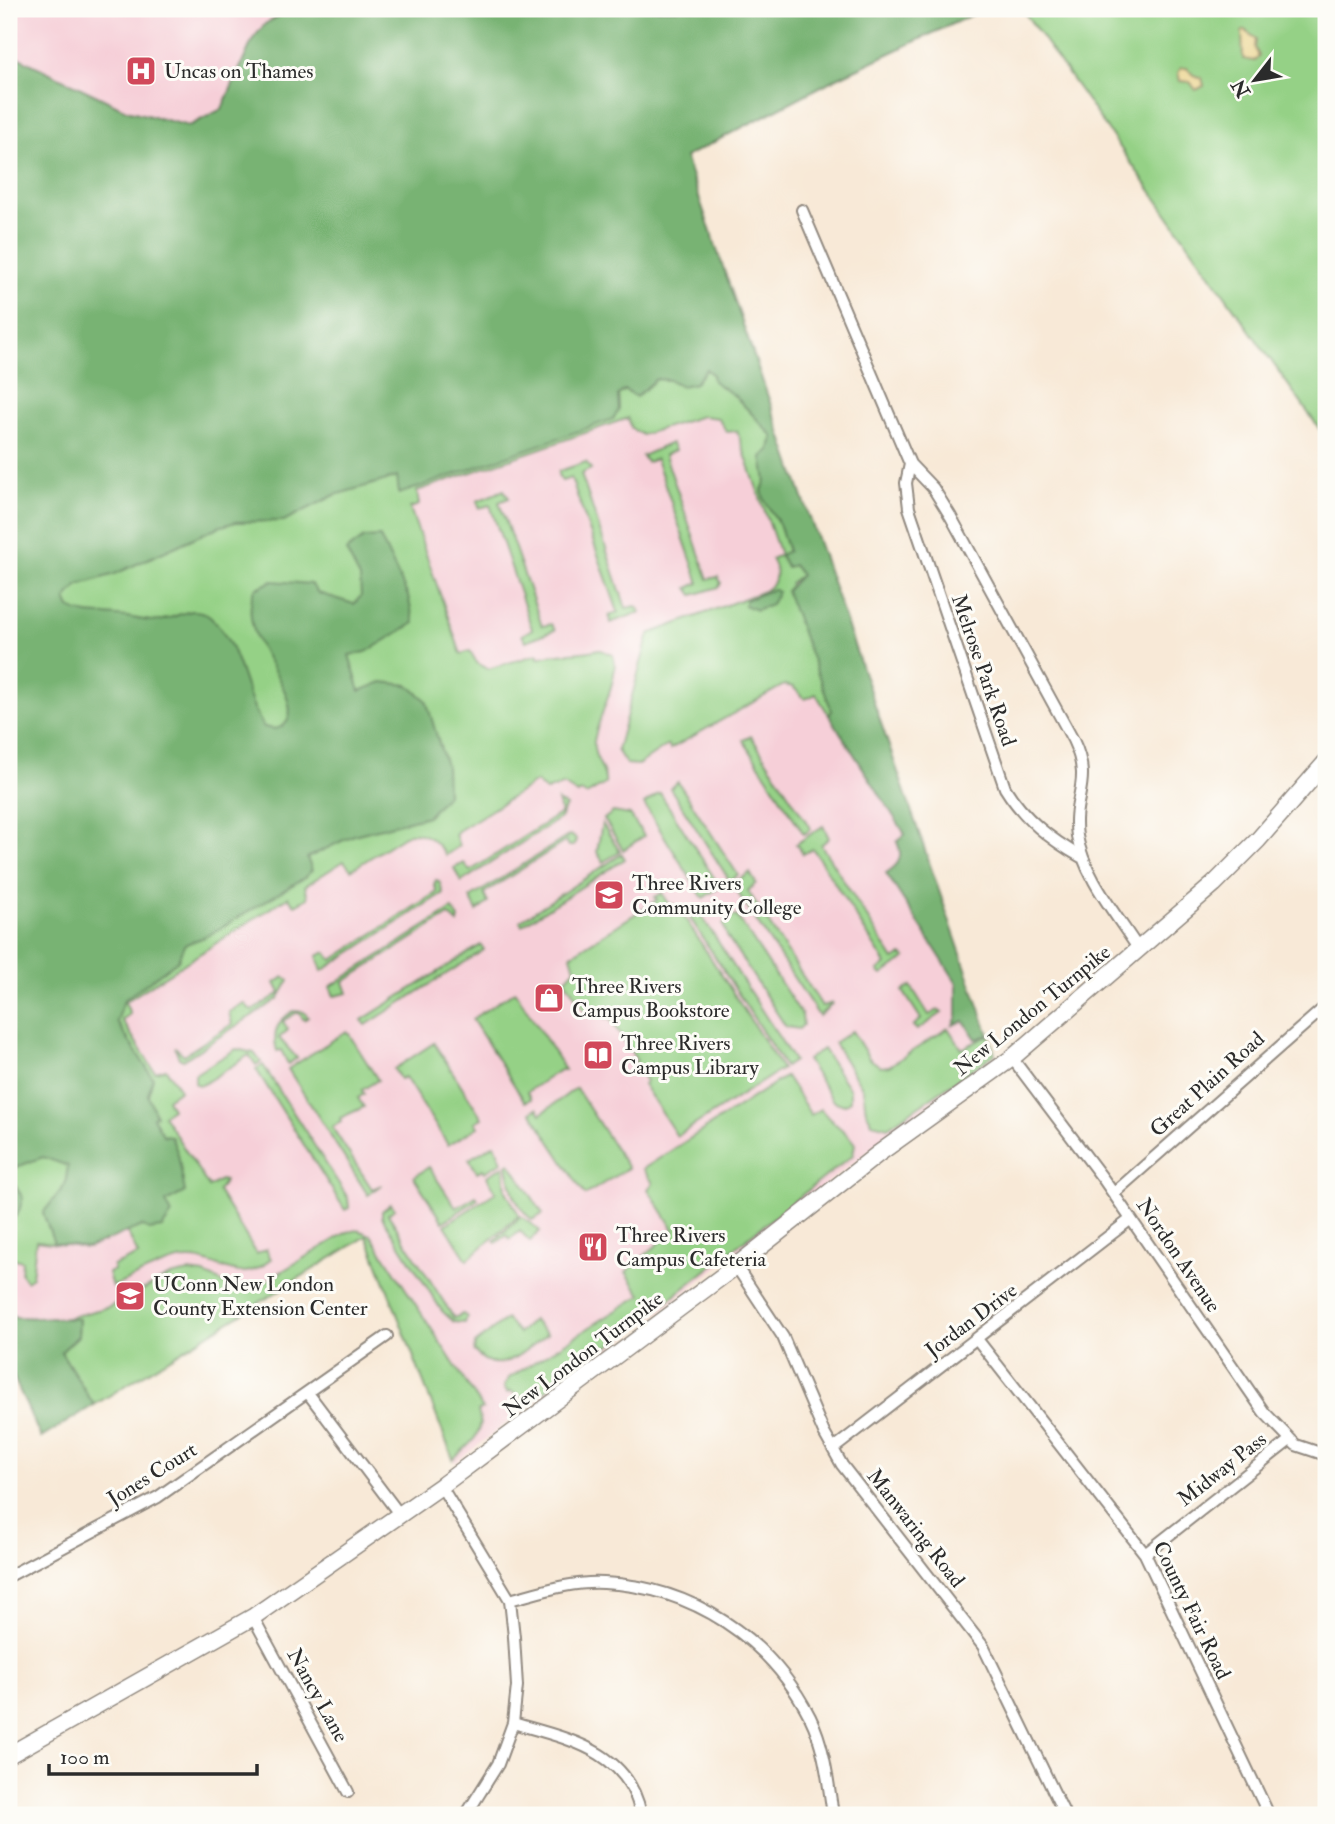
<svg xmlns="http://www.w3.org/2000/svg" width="1335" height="1824" font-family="'IM FELL Double Pica',serif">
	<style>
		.built { fill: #f6cfd8 }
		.green { fill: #95d186; stroke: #607e58; stroke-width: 2 }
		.forest { fill: #78b373; stroke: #526f4f; stroke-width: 2 }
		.sand { fill: #eeda9e; stroke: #8c8264; stroke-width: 2 }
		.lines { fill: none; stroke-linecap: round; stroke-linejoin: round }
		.street-casing { stroke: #928a81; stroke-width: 14 }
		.secondary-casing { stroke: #928a81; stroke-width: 19 }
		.street { stroke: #fff; stroke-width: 10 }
		.secondary { stroke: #fff; stroke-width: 16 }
		.labels { text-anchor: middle; stroke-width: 6; stroke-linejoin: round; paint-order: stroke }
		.poi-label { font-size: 21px; fill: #2b2b2b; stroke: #fdfcf7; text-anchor: start }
		.street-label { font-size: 21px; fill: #2b2b2b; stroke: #fdfcf7 }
	</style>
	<rect width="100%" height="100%" fill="#fdfcf7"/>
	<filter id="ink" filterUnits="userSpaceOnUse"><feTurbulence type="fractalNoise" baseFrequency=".0143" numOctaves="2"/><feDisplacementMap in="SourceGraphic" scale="14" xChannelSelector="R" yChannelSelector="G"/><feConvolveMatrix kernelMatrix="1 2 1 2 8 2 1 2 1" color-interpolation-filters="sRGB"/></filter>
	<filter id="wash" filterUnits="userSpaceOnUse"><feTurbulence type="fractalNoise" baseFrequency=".00686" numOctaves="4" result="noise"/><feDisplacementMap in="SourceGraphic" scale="28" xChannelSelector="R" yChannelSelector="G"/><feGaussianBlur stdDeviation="1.57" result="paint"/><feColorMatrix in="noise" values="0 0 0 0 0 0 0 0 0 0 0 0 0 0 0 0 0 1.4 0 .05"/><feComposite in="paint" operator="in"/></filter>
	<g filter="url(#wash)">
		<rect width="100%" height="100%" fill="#f8e9d7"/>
		<path class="built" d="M9 9H292L265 24 253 39 222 109 189 126 126 110 9 53Z
			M744 330 995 1054 624 1339 533 1403 455 1463 366 1236 41 1438 9 1367V1208L117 1022 121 1003 377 511Z"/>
		<path class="green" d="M292 9H984L837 78 685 157 744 330 618 379 613 419 619 410 618 395 625 390 630 394 644 390 656 379 670 380 681 386 705 369 712 374 713 381 735 396 773 436 770 450 762 457 766 481 762 490 764 499 779 524 788 552 780 556 787 567 793 565 801 575 790 583 807 642 832 711 829 715 816 694 805 699 793 687 784 685 670 749 668 745 638 765 626 764 617 750 649 634 764 591C777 583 779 572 771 559L780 555 737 431 727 432 718 418 702 416 642 435 631 428 628 418 417 491 419 505 410 508 461 654 470 651 477 663 488 669 538 654V658C559 651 578 655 599 649L613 655C621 677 597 718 594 742 592 758 607 770 605 784L586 795 581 792 578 794 563 785 546 791 536 782 458 831 455 834 459 846 446 855C435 841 427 832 409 833L351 870 344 861 305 886 308 898 295 905 288 897 125 1002 130 1014 122 1020 155 1072 166 1069 180 1090 167 1099 172 1109 163 1115 209 1187 220 1180 225 1181 218 1191 257 1254 266 1249 271 1259C236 1292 217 1252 179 1260 156 1265 134 1278 112 1287L108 1273 114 1270 113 1266 138 1255 127 1231 88 1248 36 1241 32 1277 26 1281 21 1274 22 1261 9 1257V1225L19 1211 9 1208V53L126 110 189 126 222 109 253 39 265 24Z
			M1022 9H1326V438Z
			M671 443 675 450 665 455 708 579 718 577 721 583 719 587 693 595 688 588 699 583 656 459 647 462 642 456Z
			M586 462 591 469 581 474 626 608 636 606 641 612 610 623 609 616 618 612 571 478 562 481 558 475 559 471Z
			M504 490 509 498 499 502 542 626 551 624 555 630 526 641 522 635 532 629 490 505 480 508 477 501Z
			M751 736 811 829 804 834 743 740Z
			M678 782 738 875 730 881 670 788Z
			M660 793 720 887 703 898 644 804Z
			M558 801 566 806 560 818 461 882 454 868 464 863 470 871 561 813Z
			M613 812 630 815 644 836 623 850 604 819Z
			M602 823 620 852 603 862 597 852Z
			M823 826 829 838 821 845 894 960 902 955 906 958 882 975 878 971 886 964 813 849 803 854 796 844Z
			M570 835 576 839 574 846H569L566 841 484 893 488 903 477 911 470 898Z
			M622 854 625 859 522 925 520 921Z
			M750 873 756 883 748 891 822 1006 833 1003 819 1016 732 884Z
			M436 880 439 881 443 893 322 971 317 956 326 952 332 960 437 892 434 884Z
			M662 893 670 905 673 904 681 916 683 915 782 1069 677 1136 643 1084 646 1081 634 1063 637 1061 609 1017 606 1018 599 1009 588 1016 565 980 575 969 571 955 657 900 655 897Z
			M696 907 794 1061 785 1067 687 913Z
			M452 909 459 918 458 923 449 915 344 982 348 993 334 996 330 987Z
			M737 916 802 1015 803 1025 799 1029 786 1027 727 936 723 924 729 917Z
			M481 945 484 950 366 1025 362 1020Z
			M284 977 289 980 278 999 183 1060 179 1058 175 1047 184 1055 232 1024 229 1012 244 1003 252 1011 280 993 275 983Z
			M911 986 929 1015 938 1010 942 1013 917 1030 913 1026 921 1019 903 991Z
			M515 991 565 1070H560L527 1092 531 1099 525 1102 472 1019Z
			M294 1011 304 1012 308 1017 304 1020 298 1012 283 1021 288 1030 279 1038 297 1058 288 1064 281 1050 277 1051C272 1034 277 1020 294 1011Z
			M948 1028 962 1049 989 1035 995 1054 888 1127 872 1123 866 1111 863 1089 834 1043 852 1031 869 1058 881 1067 889 1066Z
			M347 1031 378 1080 362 1090 364 1094 358 1098 364 1107 340 1118 341 1122 332 1127 372 1189 382 1185 368 1195 288 1069Z
			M434 1043 482 1118 475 1122 478 1127 448 1145 405 1077 400 1079 394 1069Z
			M236 1049 254 1053 261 1062 256 1065 249 1055 202 1085 195 1084V1074Z
			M823 1049 850 1090V1101L844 1105 833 1101 807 1060Z
			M263 1065 348 1198 349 1208 345 1210 256 1069Z
			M786 1076 811 1115 821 1109C831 1124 844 1127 855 1144L853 1155 618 1340 539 1395 524 1398 510 1391 507 1393 504 1386 509 1378 641 1295 626 1272 674 1230 648 1189 653 1183 643 1169Z
			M576 1088 628 1168 585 1195 531 1112 537 1108 541 1114Z
			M495 1144 502 1162 485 1172 483 1169 477 1172 469 1159Z
			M510 1163 543 1214 532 1220C514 1204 511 1188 507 1165Z
			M504 1166 506 1191 519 1215 467 1260 445 1225 496 1192 487 1176Z
			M429 1167 456 1208 476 1196 478 1199 443 1222 414 1177Z
			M391 1204 395 1209 388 1214 454 1318 463 1314 467 1317 465 1323 454 1322 442 1311 382 1217V1211Z
			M521 1216 540 1231 530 1241 520 1231 510 1239 506 1235 496 1243 494 1241Z
			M358 1230 371 1235 483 1409 478 1411C486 1435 469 1444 453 1459L367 1236 94 1405 61 1352 78 1336 79 1319 59 1320 109 1307 170 1276 189 1272 204 1274 231 1286 256 1287 347 1232Z
			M506 1319 519 1333 533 1320 547 1334C524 1351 498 1380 474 1351L475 1344Z"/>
		<path class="forest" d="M292 9H984L837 78 685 157 989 1035 976 1039 964 1021 953 1025 957 1017V983L886 873C899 865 904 857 897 842L905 834 829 715 832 711 786 591 801 575 793 565 787 568 780 555 788 551 779 524 764 499 762 490 766 481 762 457 770 450 773 436 735 396 713 381 712 374 706 369 695 383 681 386 670 380 656 379 636 397 625 390 618 395 619 410 613 419 399 494 397 477 335 495 284 521 236 522 218 527 115 574 78 585 66 599 70 608C86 617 100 614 117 616 129 616 142 621 154 621 173 622 192 601 210 617 241 645 242 693 264 727 272 729 278 730 284 725 305 707 262 656 256 637 250 620 248 605 255 589L272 581 311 584 318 593 354 604 361 596 360 578 346 551 364 538 380 537 408 596 414 623 366 652 349 655 360 691 382 682 408 685 426 700 446 766 447 795 428 816 354 835 307 858 312 870 304 878 209 935 184 945 178 960 124 1000 117 1022 153 1078 148 1095 156 1116 153 1117 163 1135 171 1136 178 1154 185 1192 166 1202 172 1214 162 1228 149 1230 142 1226 88 1248 54 1243 43 1213 65 1185 68 1166 43 1157 9 1170V53L126 110 189 126 222 109 253 39 265 24Z
			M773 589 778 592 771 604 756 610 744 605 746 600Z
			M9 1176 23 1198 19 1211 9 1225Z
			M9 1313 16 1317 79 1319 78 1336 61 1352 94 1405 41 1438 9 1367Z"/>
		<path class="sand" d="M1245 30 1256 39 1255 48 1259 56 1254 61 1243 59 1242 32Z
			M1181 68H1187L1193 75 1202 78 1204 86 1196 90 1190 82 1180 81 1178 73Z"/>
	</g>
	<g filter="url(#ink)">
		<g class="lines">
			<g class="street-casing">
				<path id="street" d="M802 210 910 464 906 483 909 508 1005 788C1024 819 1050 839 1081 857
					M910 464 933 488 951 517 1073 740C1094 784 1071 796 1077 836 1084 877 1117 915 1139 950
					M1012 1058 1104 1180 1264 1412 1296 1445 1326 1455
					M1114 1193 1326 1006
					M736 1266 783 1337 824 1433 842 1465 983 1646 1065 1815
					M977 1339 1145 1554 1269 1815
					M308 1393 400 1515
					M833 1449 1131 1219
					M441 1486 510 1600 514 1637 517 1686 513 1723 498 1764 466 1815
					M1145 1554 1290 1440
					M9 1576 158 1497 387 1336
					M510 1600C540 1592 572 1581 604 1583 692 1587 770 1638 810 1717 825 1747 828 1782 833 1815
					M253 1617 348 1792
					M513 1723C568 1739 629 1750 641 1815"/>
			</g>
			<g class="secondary-casing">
				<path id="secondary" d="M9 1755 253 1617 441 1486 736 1266 878 1154 1012 1058 1214 884 1258 840 1326 762"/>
			</g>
			<use href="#street" class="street"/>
			<use href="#secondary" class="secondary"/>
		</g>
	</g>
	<defs>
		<g id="hospital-square" transform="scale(1.575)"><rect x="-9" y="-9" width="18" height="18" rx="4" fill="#d1495b" stroke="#fdfcf7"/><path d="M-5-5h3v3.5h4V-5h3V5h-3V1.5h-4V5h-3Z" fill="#fff"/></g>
		<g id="university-square" transform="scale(1.575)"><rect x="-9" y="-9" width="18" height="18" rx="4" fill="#d1495b" stroke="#fdfcf7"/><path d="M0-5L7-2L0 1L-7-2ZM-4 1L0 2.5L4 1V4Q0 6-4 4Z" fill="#fff"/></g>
		<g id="shop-square" transform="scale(1.575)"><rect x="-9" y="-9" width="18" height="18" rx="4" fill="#d1495b" stroke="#fdfcf7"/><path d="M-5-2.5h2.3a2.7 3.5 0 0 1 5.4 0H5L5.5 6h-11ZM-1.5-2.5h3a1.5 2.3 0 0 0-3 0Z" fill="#fff"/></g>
		<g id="library-square" transform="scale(1.575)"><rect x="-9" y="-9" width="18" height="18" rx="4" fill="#d1495b" stroke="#fdfcf7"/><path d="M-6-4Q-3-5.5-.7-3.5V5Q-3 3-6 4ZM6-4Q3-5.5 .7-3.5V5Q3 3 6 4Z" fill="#fff"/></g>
		<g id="restaurant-square" transform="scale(1.575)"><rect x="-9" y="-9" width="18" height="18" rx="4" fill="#d1495b" stroke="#fdfcf7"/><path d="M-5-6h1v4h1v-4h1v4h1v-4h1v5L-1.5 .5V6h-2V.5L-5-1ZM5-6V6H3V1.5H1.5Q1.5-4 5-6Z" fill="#fff"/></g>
	</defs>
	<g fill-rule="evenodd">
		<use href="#hospital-square" x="141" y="71"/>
		<use href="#university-square" x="609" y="895"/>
		<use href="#shop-square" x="549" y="998"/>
		<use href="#library-square" x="598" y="1055"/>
		<use href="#restaurant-square" x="593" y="1247"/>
		<use href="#university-square" x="130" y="1296"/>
	</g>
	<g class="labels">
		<g class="poi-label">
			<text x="164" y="78">Uncas on Thames</text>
			<text x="632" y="890">Three Rivers<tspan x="632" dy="24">Community College</tspan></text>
			<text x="572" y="993">Three Rivers<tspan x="572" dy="24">Campus Bookstore</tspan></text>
			<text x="621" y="1050">Three Rivers<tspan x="621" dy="24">Campus Library</tspan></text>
			<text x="616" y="1242">Three Rivers<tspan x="616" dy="24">Campus Cafeteria</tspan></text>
			<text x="153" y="1291">UConn New London<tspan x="153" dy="24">County Extension Center</tspan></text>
		</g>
		<g class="street-label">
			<text transform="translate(984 670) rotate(71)" y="7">Melrose Park Road</text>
			<text transform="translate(1032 1010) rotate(-39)" y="7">New London Turnpike</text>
			<text transform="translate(1207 1084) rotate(-42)" y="7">Great Plain Road</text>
			<text transform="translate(1179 1255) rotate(56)" y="7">Nordon Avenue</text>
			<text transform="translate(971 1320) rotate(-37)" y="7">Jordan Drive</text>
			<text transform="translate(583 1354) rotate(-37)" y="7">New London Turnpike</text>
			<text transform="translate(1222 1469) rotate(-38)" y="7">Midway Pass</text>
			<text transform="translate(152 1474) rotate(-32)" y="7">Jones Court</text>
			<text transform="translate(916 1528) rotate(52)" y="7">Manwaring Road</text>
			<text transform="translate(1192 1610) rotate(64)" y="7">County Fair Road</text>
			<text transform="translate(318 1695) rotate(61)" y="7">Nancy Lane</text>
		</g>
	</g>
	<rect width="1335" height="1824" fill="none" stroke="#fdfcf7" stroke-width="35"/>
	<g transform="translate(1255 80) rotate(239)" stroke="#fdfcf7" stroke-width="5" paint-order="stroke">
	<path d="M0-5L12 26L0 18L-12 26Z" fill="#2b2b2b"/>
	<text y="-10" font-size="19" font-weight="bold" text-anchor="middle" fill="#2b2b2b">N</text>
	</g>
	<path d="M49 1764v10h208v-10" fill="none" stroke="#2b2b2b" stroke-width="3.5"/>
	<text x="60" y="1764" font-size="21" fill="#2b2b2b" stroke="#fdfcf7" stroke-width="5" paint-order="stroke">100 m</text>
</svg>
